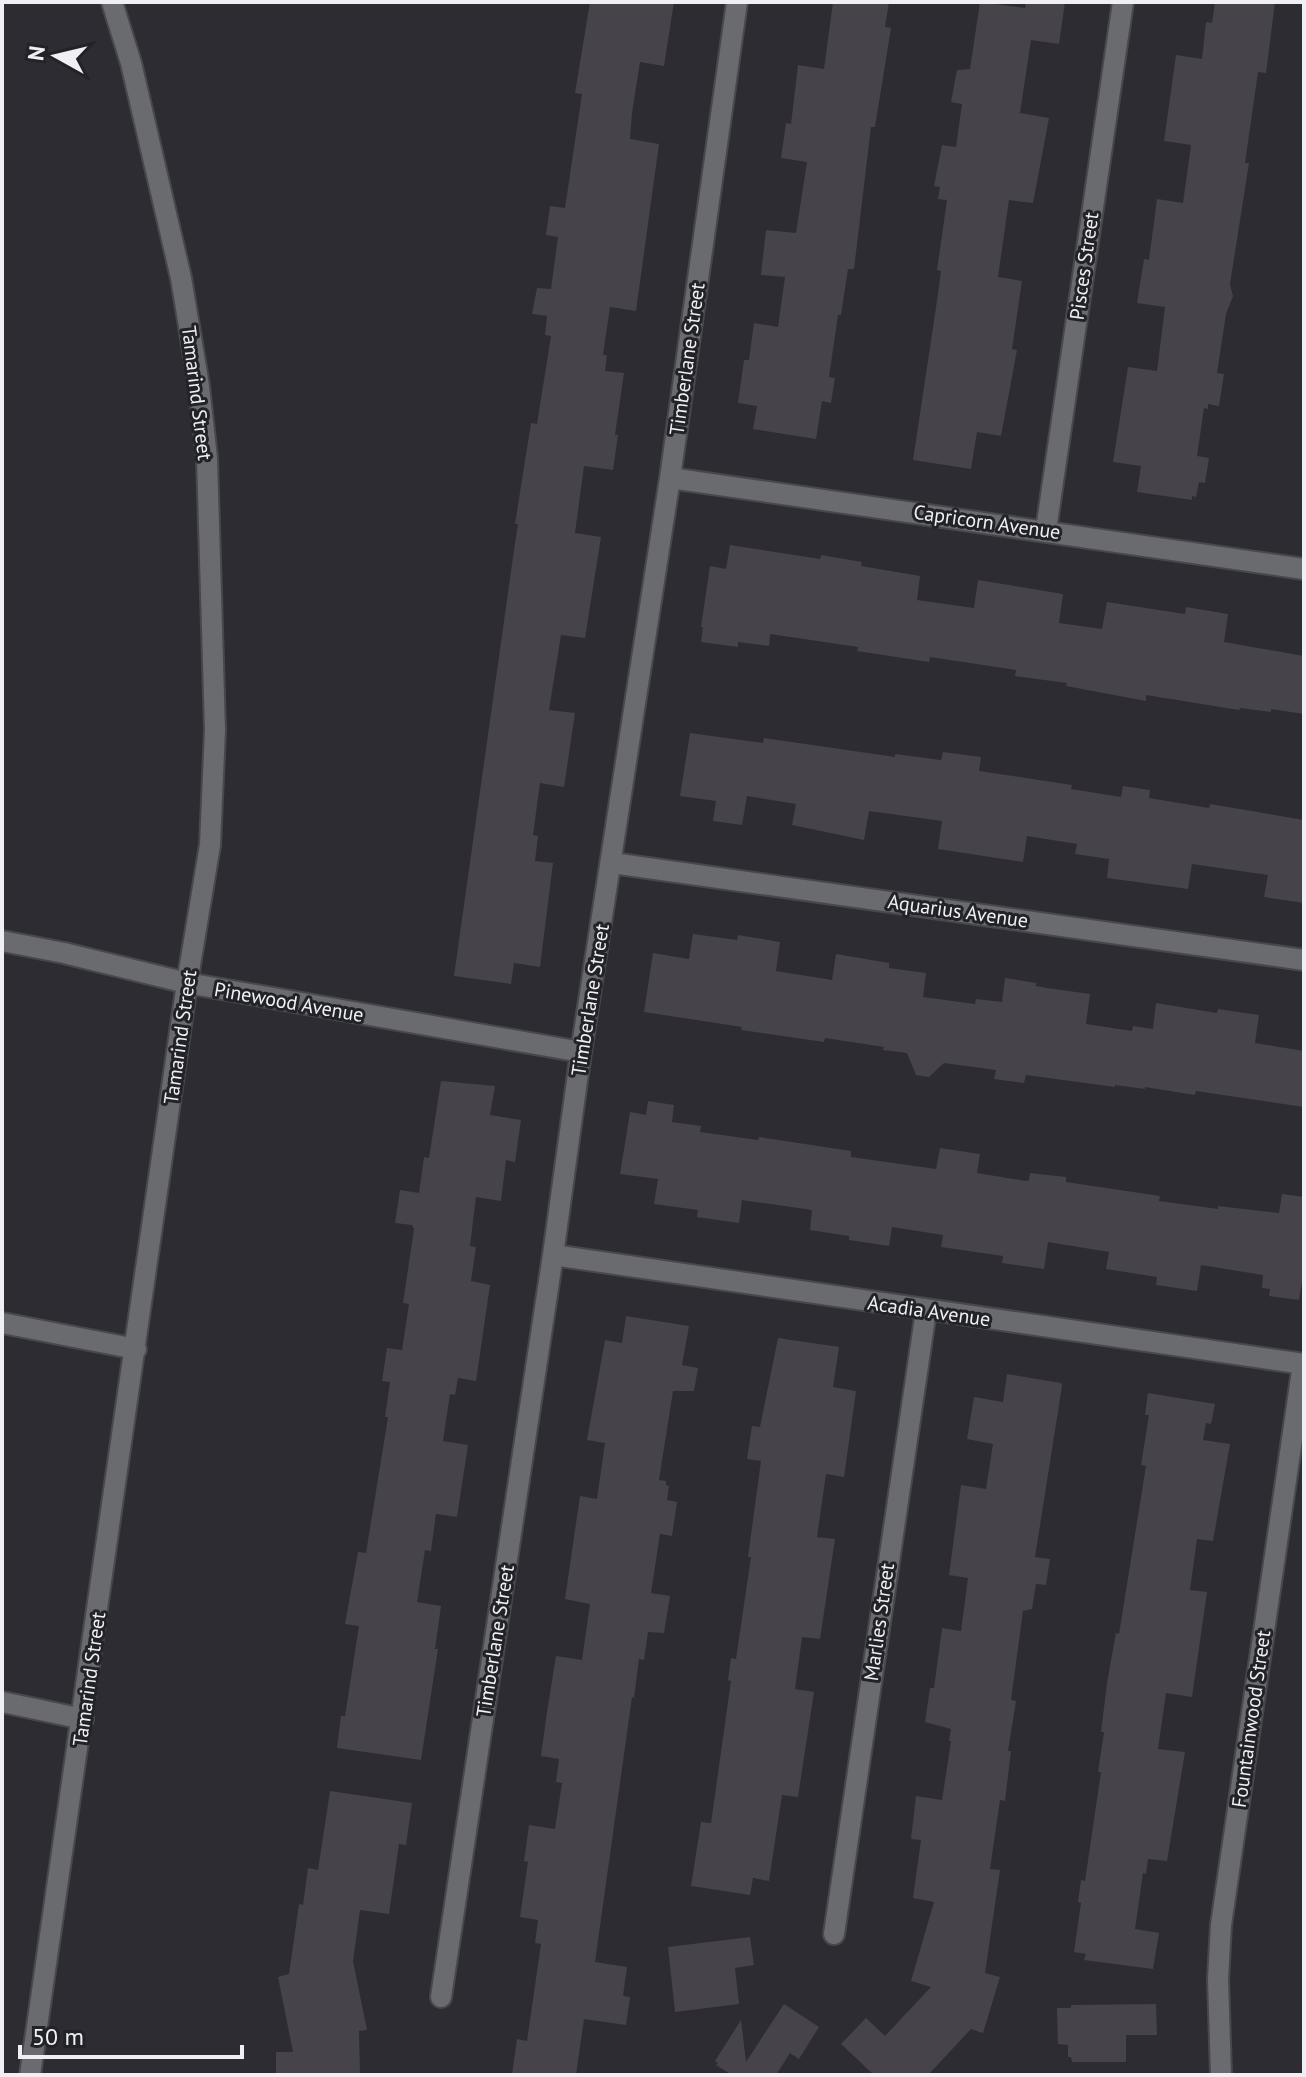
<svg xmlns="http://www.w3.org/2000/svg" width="1306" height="2077" font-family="'PT Sans',sans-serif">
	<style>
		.building { fill: #46444a }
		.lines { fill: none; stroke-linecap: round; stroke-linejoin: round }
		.street-casing { stroke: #47474d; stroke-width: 24 }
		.street { stroke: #696b6e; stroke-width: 20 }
		.labels { text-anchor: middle; stroke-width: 6; stroke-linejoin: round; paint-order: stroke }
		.street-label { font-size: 20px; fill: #f0f0f4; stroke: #222328 }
	</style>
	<rect width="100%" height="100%" fill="#2c2c32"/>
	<path class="building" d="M590 2H674L664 66 640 62 632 113 630 139 659 144 636 311 610 307 603 355H607L605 371 624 373 615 435H618L613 470 584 466 575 533 601 537 585 638 561 635 549 710 575 713 564 787 540 783 533 835 538 836 535 861 553 863 540 967 514 963 511 984 454 976 515 543 518 524H515L531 423 537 424 551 336 545 335 547 316 532 314 537 288 551 289 558 237 546 235 550 206 565 208 582 94 575 93Z
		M833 2H889L885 27 891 28 875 127H871L854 269H848L841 315H838L829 377 835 378 831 403 822 401 816 439 753 429 757 406 738 403 744 360H749L754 323 778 327 785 277 761 275 766 230 796 233 807 162 781 158 786 123 791 124 798 65 824 69Z
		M980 2 1025 8 1026 2H1065L1059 44 1031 40 1020 113 1049 118 1033 203 1009 200 998 277 1022 281 1012 349 1017 350 1001 436 977 432 971 469 913 460 937 301 941 271 937 270 947 200 938 199 940 187 934 186 942 145 956 147 962 104 951 102 957 70 970 69Z
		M1215 2H1275L1266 73 1258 72 1245 163H1249L1230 284 1233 296 1226 314 1217 373 1224 374 1219 406 1208 404V409L1204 408 1197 456 1209 458 1205 483 1199 482 1196 497 1192 496V500L1137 492 1141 466 1113 462 1128 367 1157 371 1165 307 1137 303 1144 259 1149 260 1157 199 1183 203 1191 145 1164 141 1176 55 1202 59 1206 22 1212 23Z
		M730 545 820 559 821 555 862 562 861 566 920 576 917 600 974 608 978 580 1063 594 1059 623 1102 629 1107 602 1185 614 1186 607 1228 614 1224 642 1304 656V714L1271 709V712L1240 708 1239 710 1146 695V701L1066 686 1067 683 1015 676 1016 670 930 657 929 662 857 651 858 647 770 634 769 646 738 642V647L701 642 703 627H701L710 566 726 569Z
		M690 733 763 743 764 738 895 757V754L941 760 943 752 981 757 979 771 1072 785 1071 789 1121 797 1123 786 1150 790 1149 798 1209 808 1210 804 1304 820V903L1264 897 1268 875 1192 864 1188 889 1107 878 1109 859 1075 854 1077 844 1027 836 1023 862 938 849 942 821 869 811 864 840 792 825 796 804 747 796 742 825 713 821 716 801 680 796Z
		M693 934 737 940 738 935 780 942 776 971 832 980 836 954 889 963V968L926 973 923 997 975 1004 976 999 1002 1002 1005 978 1036 983V986L1047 988 1090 994 1086 1024 1132 1031 1133 1026 1153 1029 1156 1003 1217 1013 1218 1009 1259 1015 1255 1043 1304 1051V1107L1196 1091 1195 1095 1145 1087V1089L1115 1085V1087L1026 1075 1024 1083 994 1079 996 1070 944 1063 929 1077 916 1075 907 1053 883 1050 884 1047 825 1038 824 1042 741 1030 742 1027 644 1012 653 953 689 959Z
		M441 1081 495 1086 490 1115 521 1120 515 1162 506 1160 501 1201 476 1197 470 1246 476 1247 471 1281 490 1285 476 1381 458 1378 455 1395 450 1394 443 1441 468 1445 457 1517 436 1514 431 1551 425 1550 417 1602 441 1606 435 1649H438L421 1760 337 1748 341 1716H345L359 1626 345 1624 358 1552 366 1553 388 1417H385L390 1382 382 1381 387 1348 402 1350 409 1304 403 1303 414 1229 412 1225 395 1223 400 1190 419 1193 424 1157 429 1158Z
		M648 1101 674 1105 672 1122 701 1126 700 1132 758 1140 759 1137 851 1151V1157L936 1169 940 1148 980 1154 977 1173 1026 1181 1029 1180 1030 1173 1066 1177V1182L1160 1196 1159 1201 1218 1209V1206L1279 1213 1282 1194 1304 1197V1269L1299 1300 1269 1296 1270 1289 1262 1288 1263 1275 1201 1265 1197 1291 1156 1285 1157 1277 1106 1269 1109 1252 1048 1242 1044 1269 1002 1263 1003 1256 941 1247 943 1235 892 1227 889 1246 849 1240V1236L810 1230 812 1210 742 1200 739 1223 697 1217 698 1210 654 1204 658 1179 620 1174 630 1112 646 1115Z
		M626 1316 689 1326 682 1365 698 1368 694 1391H673L659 1480 666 1481V1485L669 1486 667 1500 677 1502 672 1536 660 1534 651 1593 670 1596 664 1633 648 1632 644 1660 639 1659 634 1698 632 1697 595 1962 627 1967 623 1996 630 1997 626 2025 584 2019 576 2075H512L517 2039 527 2041 541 1944 535 1943 538 1920 520 1917 528 1862 524 1861 529 1825 555 1829 562 1783 556 1782 559 1759 541 1756 547 1712 556 1656 582 1660 590 1604 565 1599 580 1496 597 1499 605 1443 587 1440 605 1340 622 1343Z
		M778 1338 839 1347 833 1387 856 1391 844 1477 826 1474 817 1537 835 1539 820 1639 802 1637 795 1689 814 1692 798 1797 782 1795 769 1881 753 1878 750 1895 691 1886 701 1822 711 1823 731 1681 728 1680 731 1658 736 1659 751 1557H748L761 1461 747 1459 752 1426 760 1427Z
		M1007 1374 1061 1383 1062 1386 1035 1557 1050 1559 1046 1585 1036 1584 1032 1609 1023 1611 1011 1700 1016 1701 1008 1751H1011L1005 1801 1000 1800 990 1869 1000 1870 985 1973 1000 1977 983 2033 971 2029 928 2075H874L841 2044 866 2018 885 2036 931 1987 911 1981 934 1902 913 1898 921 1840 911 1839 916 1796 942 1800 951 1741H949L951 1729 925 1722 930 1688H934L942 1628 961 1631 968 1578 949 1575 961 1485 986 1489 993 1444 967 1439 974 1397 1003 1402Z
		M1148 1393 1215 1404 1211 1424 1206 1423 1203 1440 1230 1444 1213 1541 1197 1539 1190 1590 1207 1592 1192 1697 1166 1693 1158 1749 1185 1752 1167 1861 1148 1859 1146 1874 1143 1873 1135 1929 1159 1933 1153 1969 1084 1960 1086 1954 1074 1952 1081 1903 1078 1902 1081 1880 1085 1881 1101 1772H1098L1104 1732H1101L1107 1683 1116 1633 1119 1634 1146 1466 1141 1465 1149 1415H1145Z
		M330 1791 412 1803 406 1845 399 1844 389 1914 360 1910 353 1961 367 2030 359 2031 360 2075H276V2052H293L278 1977 289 1974 299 1904 303 1905 308 1868 318 1870Z
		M750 1937 754 1965 735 1968 739 2004 675 2012 668 1947Z
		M784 2004 819 2027 799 2059 790 2053 776 2075H732L716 2065 718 2063 715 2061 741 2020 746 2062Z
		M1156 2004 1157 2035H1126V2062H1072L1071 2057H1068V2045L1058 2044 1057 2008H1071V2005Z"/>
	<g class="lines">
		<g class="street-casing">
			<path id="street" d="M670 478 1304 569
				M1046 530 1123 2
				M612 863 1304 960
				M2 941 64 953 187 983 581 1052
				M553 1255 1304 1364
				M2 1323 136 1349
				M2 1702 83 1719
				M834 1934 926 1311
				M441 1997 553 1255 581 1052 670 478 737 2
				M30 2075 187 983 210 845 215 730 207 458 199 386 181 278 131 63 112 2
				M1221 2075 1218 1979 1221 1925 1303 1364"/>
		</g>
		<use href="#street" class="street"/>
	</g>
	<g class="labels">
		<g class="street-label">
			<text transform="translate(1084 266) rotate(-82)" y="7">Pisces Street</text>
			<text transform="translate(687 359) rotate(-82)" y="7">Timberlane Street</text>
			<text transform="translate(197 393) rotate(83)" y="7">Tamarind Street</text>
			<text transform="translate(987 522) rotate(8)" y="7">Capricorn Avenue</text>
			<text transform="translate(958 911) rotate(8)" y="7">Aquarius Avenue</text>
			<text transform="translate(590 1000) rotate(-81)" y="7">Timberlane Street</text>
			<text transform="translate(289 1002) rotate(10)" y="7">Pinewood Avenue</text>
			<text transform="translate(180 1037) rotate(-82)" y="7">Tamarind Street</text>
			<text transform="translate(929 1311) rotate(8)" y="7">Acadia Avenue</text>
			<text transform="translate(879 1622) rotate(-82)" y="7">Marlies Street</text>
			<text transform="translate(495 1641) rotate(-81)" y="7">Timberlane Street</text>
			<text transform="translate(89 1679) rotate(-82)" y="7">Tamarind Street</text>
			<text transform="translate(1251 1719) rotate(-82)" y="7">Fountainwood Street</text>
		</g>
	</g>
	<rect width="1306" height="2077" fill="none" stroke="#f0f0f4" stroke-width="8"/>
	<g transform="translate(56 56) rotate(278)" stroke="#222328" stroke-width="6" paint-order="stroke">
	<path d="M0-6L14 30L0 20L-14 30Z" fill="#f0f0f4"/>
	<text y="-12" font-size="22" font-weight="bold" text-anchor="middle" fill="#f0f0f4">N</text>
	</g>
	<path d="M20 2045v12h222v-12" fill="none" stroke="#f0f0f4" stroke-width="4"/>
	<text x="32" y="2045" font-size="24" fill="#f0f0f4" stroke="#222328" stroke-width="6" paint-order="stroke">50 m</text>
</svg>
